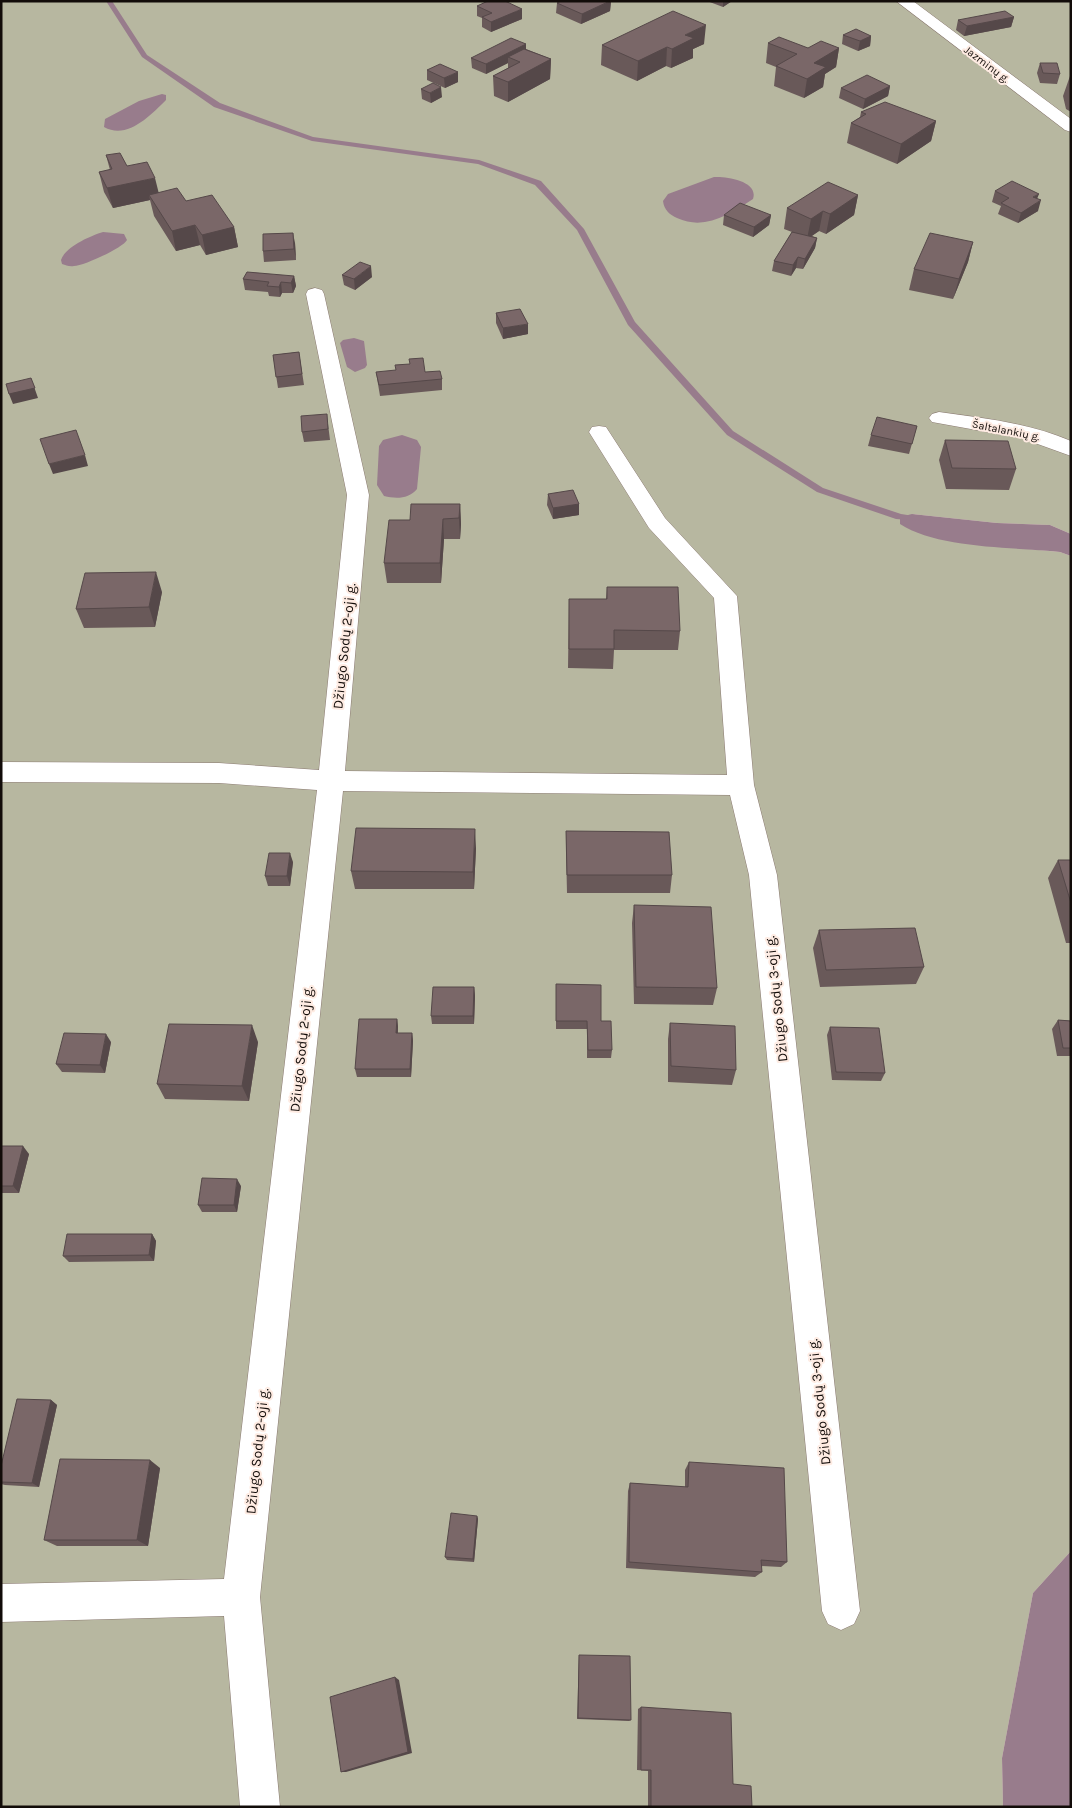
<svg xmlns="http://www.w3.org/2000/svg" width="1072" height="1808" font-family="Karla,sans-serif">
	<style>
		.green { fill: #b7b7a0 }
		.water { fill: #987c8c }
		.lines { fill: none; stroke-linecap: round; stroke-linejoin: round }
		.stream { fill: #987c8c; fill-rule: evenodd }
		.minor-casing { stroke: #8b7a72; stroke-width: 1 }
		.minor { fill: #fff; fill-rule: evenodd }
		.wall { fill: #695959 }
		.shaded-wall { fill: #554849 }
		.building { fill: #7a6768; stroke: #554849 }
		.labels { text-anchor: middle; stroke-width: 4; stroke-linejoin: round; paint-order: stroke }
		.far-street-label { font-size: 11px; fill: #120c09; stroke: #feebe2 }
		.street-label { font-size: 14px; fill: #120c09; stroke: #feebe2 }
	</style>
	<rect width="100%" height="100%" fill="#f1ddd5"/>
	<path class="green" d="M1 1H1071V534L1050 525 997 523 912 514 1028 549 1060 552 1071 556V1551L1033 1593 1002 1758 1003 1807H1Z"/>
	<path class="water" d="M162 94 166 95V100C150 116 127 140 104 127L105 119 139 101Z
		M714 177C726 176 759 181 753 199 730 214 705 231 677 218 670 215 664 210 663 201L668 194Z
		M103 232 124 234 127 240C123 248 83 266 74 266 69 267 66 265 62 264L61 260C65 247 90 236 103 232Z
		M354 338 364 341 367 365 365 368 355 372 347 367 340 343 343 340Z
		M402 435 417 440 421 447 417 489C409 499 396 499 384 496L377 485 379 446 383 440Z
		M912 514 997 523 1050 525 1071 534V556L1060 552C1014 547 938 549 900 524V517Z
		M1071 1551V1807H1003L1002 1758 1033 1593Z"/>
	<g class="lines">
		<path class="stream" d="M106 1H112L147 55 220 103 313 137 479 160 541 181 584 229 635 322 733 431 823 488 901 514 920 517V521L896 519 817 492 727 435 628 325 577 230 535 185 478 164 312 141 214 107 142 57Z"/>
		<g class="minor-casing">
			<path id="minor" d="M896 1H913L1071 119V132L1065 130Z
				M315 288 322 290 324 294 369 495 345 771 727 775 714 598 649 528 589 432 592 427 599 426 606 427 665 518 737 596 754 785 777 875 860 1611 854 1624 841 1630 828 1624 822 1611 749 875 730 795 343 791 260 1597 280 1807H240L224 1616 1 1622V1584L224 1579 317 790 219 783 1 782V762L219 763 319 770 347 495 306 294 308 290Z
				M939 412C983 418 1029 423 1071 441V456L1021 438 932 422 929 418 932 414Z"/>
		</g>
		<use href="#minor" class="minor"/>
	</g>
	<path class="wall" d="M485 1H505L522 19 491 32 482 27V18L477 16V6L487 2Z
		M611 1 610 11 581 24 556 13 557 3Z
		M707 1H732L723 7Z
		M1014 17 1011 27 964 36 956 30 958 20Z
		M843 35 871 36 870 46 858 51 842 44Z
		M768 43 808 48H839L836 67 825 74 823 87 804 98 774 86 776 67 766 63Z
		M526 44V49L551 59 550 79 508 102 494 96 493 76 508 68V63L486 74 472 68 471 58Z
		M704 44 693 49V58L671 68 666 66 637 81 601 65 602 45Z
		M1040 63 1060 74 1057 84 1040 83 1037 73Z
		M427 70 458 82 445 88 427 80Z
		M1070 76H1071V112L1066 109 1063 96Z
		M890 86 888 96 863 109 839 98 841 88Z
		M421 89 442 97 431 103 422 99Z
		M861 112 936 121 931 141 897 164 847 143 851 123 860 117Z
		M106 155 127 166 159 193 186 201 234 227 238 247 206 255 200 245 176 251 154 216 150 200 113 208 104 192 99 172 110 170Z
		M995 191 1038 211 1018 223 998 214 1001 206 992 202Z
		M858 195 854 215 826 234 819 231 812 236 817 238 815 248 803 269 796 268 791 276 772 271 774 261 792 232 784 229 787 208Z
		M724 215H771L769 225 753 237 723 225Z
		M973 242 968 262 953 299 909 290 914 269Z
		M295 243 296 260 264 262 263 251Z
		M342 275 372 277 355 290 344 285Z
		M294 276 296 286 293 293H282L280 297 269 296 268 292 245 290 243 279Z
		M496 313 528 334 503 339 496 323Z
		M299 352 304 385 278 388 273 355Z
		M376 372H425L442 379V390L380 396Z
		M328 424 330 440 304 442 302 432Z
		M917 426 909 454 868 446 871 435Z
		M945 440 1016 469 1009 490 946 489 939 460Z
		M548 494 579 504V515L553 519 547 505Z
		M460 504 461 524 460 539H444L441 583H387L384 563 410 520Z
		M607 587 680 631 678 650H614L613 669 568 668 569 599H606Z
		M162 592 155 627 84 628 76 609Z
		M566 831 672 875 670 893H567L566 849Z
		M476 848 474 889H355L351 871Z
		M1058 860H1071V943H1066L1048 878Z
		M293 862 290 886H268L265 876Z
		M634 905 717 988 713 1005 634 1004 632 923Z
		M819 930 924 967 916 984 820 987 813 948Z
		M474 987 475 996 474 1024H432L431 1016Z
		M556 993 601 1021 612 1050 611 1058H587V1029H556Z
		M397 1019 398 1027V1033H412L413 1041 411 1077H357L355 1069Z
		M1058 1020 1071 1021V1056H1057L1052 1029Z
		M670 1023 736 1070 732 1085 668 1082V1039Z
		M830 1027 885 1073 881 1081 832 1080 827 1035Z
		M111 1042 105 1073 62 1072 56 1064Z
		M258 1042 249 1101 165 1099 157 1084Z
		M1 1146 29 1154 19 1193H1Z
		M241 1186 237 1212H202L198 1205Z
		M152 1234 156 1241 154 1261 69 1262 63 1256Z
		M51 1400 57 1405 39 1487 5 1485 1 1484V1466Z
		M689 1462 787 1562 781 1567 761 1566 762 1572 755 1577 626 1568 628 1491 630 1483 685 1487V1470Z
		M160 1468 148 1546H57L44 1540Z
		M477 1516 478 1519 474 1562 447 1560 445 1557Z
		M579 1655 631 1720 629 1721 577 1719Z
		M641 1707 733 1784 752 1807H648V1771L637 1770 638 1709Z"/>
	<path class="shaded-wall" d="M611 1 610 11 581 24 582 14Z
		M723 1H732L723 7Z
		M522 9V19L491 32V22Z
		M1014 17 1011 27 964 36 967 26Z
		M706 25 704 44 693 49V58L671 68 672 49 685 35Z
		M871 36 870 46 858 51 860 41Z
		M526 44V54L508 57V63L486 74V64Z
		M667 47 666 66 637 81 638 61Z
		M839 48 836 67 825 74 823 87 804 98 807 79 814 63Z
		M551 59 550 79 508 102V82Z
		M458 72V82L445 88 444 78Z
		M890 86 888 96 863 109 865 99Z
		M441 87 442 97 431 103 430 93Z
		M936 121 931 141 897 164 901 144Z
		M155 178 160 198 149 195 150 200 113 208 107 188Z
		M1039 194 1035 204 1041 200 1038 211 1018 223 1021 213 1033 197Z
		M858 195 854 215 826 234 830 214Z
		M823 211 819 231 807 239 811 219Z
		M771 215 769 225 753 237 754 227Z
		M195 225 200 245 176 251 172 231Z
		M234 227 238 247 206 255 202 235Z
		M293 233 295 243 296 260 294 249Z
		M817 238 815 248 803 269 805 259Z
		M973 242 968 262 953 299 959 279Z
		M798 257 796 268 791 276 793 265Z
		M371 266 372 277 355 290 354 279Z
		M294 276 296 286 293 293 291 283Z
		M281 282 282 293 280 297 279 287Z
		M528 324V334L503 339V328Z
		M31 378 38 398 13 404 9 394Z
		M85 455 88 466 53 474 49 464Z
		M460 504 461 524 460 539 459 518Z
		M579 504V515L553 519V508Z
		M443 519 444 539 441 583 440 563Z
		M156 572 162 592 155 627 149 607Z
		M475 829 476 848 474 889 473 872Z
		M290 853 293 862 290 886 287 876Z
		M474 987 475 996 474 1024 473 1016Z
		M397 1019 398 1027 397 1041 396 1033Z
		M252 1025 258 1042 249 1101 242 1086Z
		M412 1033 413 1041 411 1077 410 1069Z
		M106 1034 111 1042 105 1073 100 1065Z
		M23 1146 29 1154 19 1193 13 1186Z
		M237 1179 241 1186 237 1212 234 1205Z
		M152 1234 156 1241 154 1261 149 1255Z
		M51 1400 57 1405 39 1487 32 1483Z
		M150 1460 160 1468 148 1546 137 1540Z
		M477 1516 478 1519 474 1562 473 1559Z
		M395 1677 399 1680 412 1753 346 1772H341Z"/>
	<path class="building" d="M488 1H505L522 9 491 22 482 17 492 13 477 6Z
		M561 1H610L582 14 557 3Z
		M673 11 706 25 685 35 694 38 672 49 667 47 638 61 602 45Z
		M1005 11 1014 17 967 26 958 20Z
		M856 29 871 36 860 41 843 35Z
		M779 37 808 48 821 41 839 48 814 63 826 67 807 79 776 66 797 54 768 43Z
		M511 38 526 44 486 64 471 58Z
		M524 49 551 59 508 82 493 76 520 62 508 57Z
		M1040 63H1057L1060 74 1043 73Z
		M440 64 458 72 444 78 427 70Z
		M867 75 890 86 865 99 841 88Z
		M433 83 441 87 430 93 421 89Z
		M885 102 936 121 901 144 851 123 866 114 861 112Z
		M120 153 127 166 147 162 155 178 107 188 99 172 112 169 106 155Z
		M1012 181 1039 194 1033 197 1041 200 1021 213 1001 203 1009 198 995 191Z
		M828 182 858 195 830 214 823 211 811 219 787 208Z
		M177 188 186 201 212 195 234 227 202 235 195 225 172 231 149 195Z
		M740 203 771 215 754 227 724 215Z
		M792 232 817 238 805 259 798 257 793 265 774 261Z
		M293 233 294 249 263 251V234Z
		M930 233 973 242 959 279 914 269Z
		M360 262 371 266 354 279 342 275Z
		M247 272 294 276 291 283 281 282 279 287 267 286 269 282 243 279Z
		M520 309 528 324 503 328 496 313Z
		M299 352 302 374 276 377 273 355Z
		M423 358 425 372 440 371 442 379 379 385 376 372 396 370 395 365 410 364 409 359Z
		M31 378 35 388 9 394 6 384Z
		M327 414 328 429 302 432 301 416Z
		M877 417 917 426 912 444 871 435Z
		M76 430 85 455 49 464 40 439Z
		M945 440 1008 441 1016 469 952 468Z
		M573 490 579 504 553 508 548 494Z
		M411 504H460L459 518 443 519 440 563H384L389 520H410Z
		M156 572 149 607 76 609 85 573Z
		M607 587H678L680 631 614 630V649H569V599H607Z
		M356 828 475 829 473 872 351 871Z
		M566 831 669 832 672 875H567Z
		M269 853H290L287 876H265Z
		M1058 860H1071V903Z
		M634 905 711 907 717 988 636 987Z
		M915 928 924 967 826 970 819 930Z
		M556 984 601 985V1021H611L612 1050H588L587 1021H556Z
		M433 987H474L473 1016H431Z
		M359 1019H397L396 1033H412L410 1069H355Z
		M1058 1020 1071 1021V1048H1063Z
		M670 1023 735 1026 736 1070 671 1066Z
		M169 1024 252 1025 242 1086 157 1084Z
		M830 1027 879 1028 885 1073 836 1072Z
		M64 1033 106 1034 100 1065 56 1064Z
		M1 1146H23L13 1186H1Z
		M202 1178 237 1179 234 1205H198Z
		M67 1234H152L149 1255 63 1256Z
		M17 1399 51 1400 32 1483 1 1482V1466Z
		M60 1459 150 1460 137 1540H44Z
		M689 1462 784 1468 787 1562 761 1560 762 1572 629 1562 630 1483 688 1487Z
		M451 1513 477 1516 473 1559 445 1557Z
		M579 1655 630 1656 631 1720 578 1718Z
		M395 1677 408 1752 341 1772 330 1697Z
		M641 1707 731 1713 733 1784 751 1786 752 1807H651V1770H641Z"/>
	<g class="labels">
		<g class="far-street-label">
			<text transform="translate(987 64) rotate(37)" y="4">Jazminų g.</text>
			<text transform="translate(1006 430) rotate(11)" y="4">Šaltalankių g.</text>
		</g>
		<g class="street-label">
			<text transform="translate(344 646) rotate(-84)" y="5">Džiugo Sodų 2-oji g.</text>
			<text transform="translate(776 999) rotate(-96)" y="5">Džiugo Sodų 3-oji g.</text>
			<text transform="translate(301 1049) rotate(-84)" y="5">Džiugo Sodų 2-oji g.</text>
			<text transform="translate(819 1402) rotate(-96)" y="5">Džiugo Sodų 3-oji g.</text>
			<text transform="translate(257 1451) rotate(-84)" y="5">Džiugo Sodų 2-oji g.</text>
		</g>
	</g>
	<rect width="1072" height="1808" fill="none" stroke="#120c09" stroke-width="5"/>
</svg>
